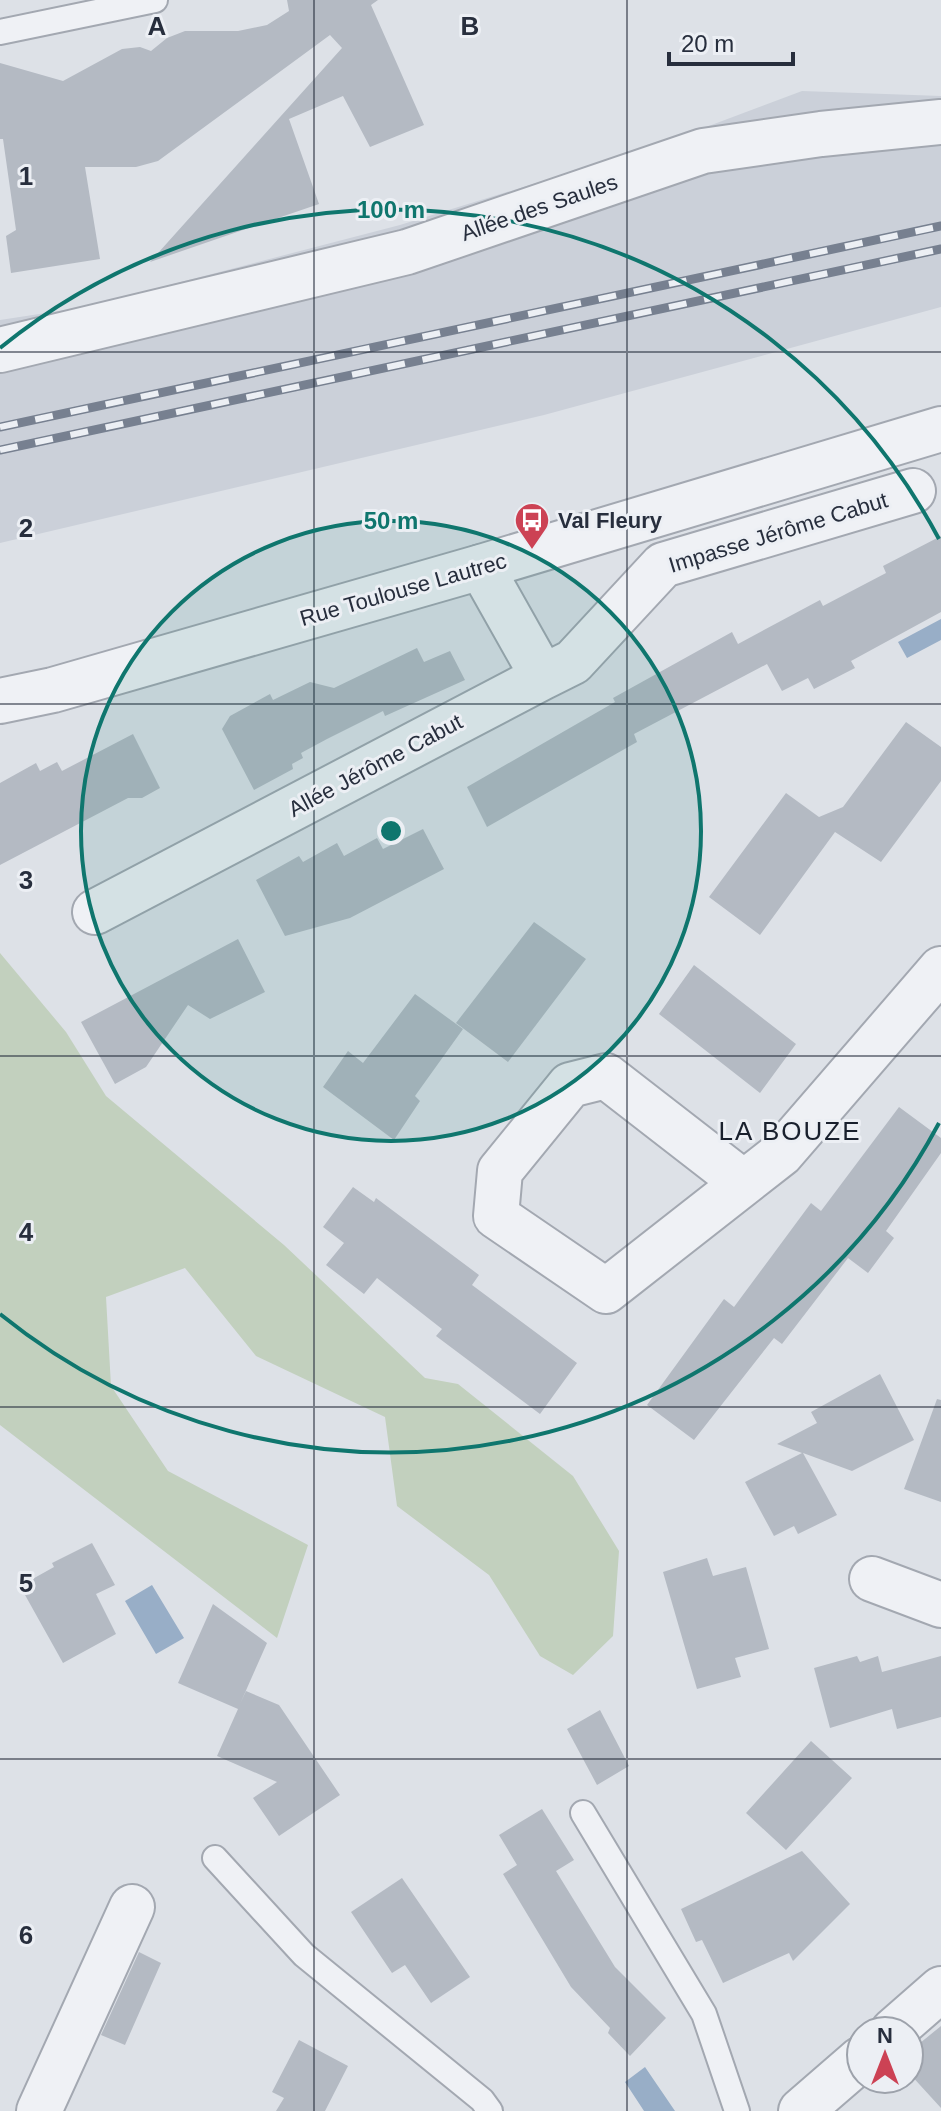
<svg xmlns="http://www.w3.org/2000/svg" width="941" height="2111" font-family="Helvetica,sans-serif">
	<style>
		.built { fill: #cbd0d9 }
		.green { fill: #c2d0be }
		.water { fill: #98aec7 }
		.building { fill: #b4bac3 }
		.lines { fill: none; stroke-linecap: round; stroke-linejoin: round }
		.service-casing { stroke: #a3a8b1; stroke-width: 28 }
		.minor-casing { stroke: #a3a8b1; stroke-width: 48 }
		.tertiary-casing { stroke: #a3a8b1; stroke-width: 48 }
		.service { stroke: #eff1f5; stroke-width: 24 }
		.minor { stroke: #eff1f5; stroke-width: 44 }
		.tertiary { stroke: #eff1f5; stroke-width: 44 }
		.rail-casing { stroke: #778090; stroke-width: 9 }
		.rail { stroke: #eceff4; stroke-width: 6; stroke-dasharray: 18; stroke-linecap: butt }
		.grid { fill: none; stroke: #272e3d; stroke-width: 2; stroke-opacity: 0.55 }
		.ring { fill: none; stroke: #0f766e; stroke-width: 4 }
		.labels { text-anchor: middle; stroke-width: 6; stroke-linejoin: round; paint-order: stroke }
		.street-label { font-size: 22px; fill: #272e3d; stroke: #eceff4 }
		.poi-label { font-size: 22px; font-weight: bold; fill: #272e3d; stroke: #eceff4; text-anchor: start }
		.quarter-label { font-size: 26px; letter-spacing: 2px; fill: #19202d; stroke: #eceff4 }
		.grid-label { font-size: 26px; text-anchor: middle; font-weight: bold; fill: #272e3d; stroke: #eceff4; stroke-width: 6; stroke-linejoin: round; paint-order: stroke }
		.centre { fill: #0f766e; stroke: #eceff4; stroke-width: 4 }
		.ring-label { font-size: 24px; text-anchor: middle; font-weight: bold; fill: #0f766e; stroke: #eceff4; stroke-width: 6; stroke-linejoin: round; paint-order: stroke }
	</style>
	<rect width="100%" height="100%" fill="#dde1e7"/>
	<path class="built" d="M802 91 941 96V307L544 415 0 543V320L85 307 400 225 653 147Z"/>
	<path class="green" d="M0 953 66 1032 106 1096 284 1245 425 1378 458 1384 573 1476 619 1551 613 1636 573 1675 540 1656 489 1575 397 1506 385 1417 256 1356 185 1268 106 1297 111 1386 168 1471 308 1545 277 1638 0 1425Z"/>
	<path class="water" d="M941 619V640L907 658 898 642Z
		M152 1585 184 1638 156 1654 125 1601Z
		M645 2067 675 2111H644L625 2082Z"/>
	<path class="building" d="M287 0H378L371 5 424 125 370 147 343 96 289 119 319 204 150 262 342 48 330 35 158 161 136 167H85L100 259 11 273 6 236 16 230 3 139H0V63L63 81 122 49 140 47 151 51 167 38 185 31H238L267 25 289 11Z
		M941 536V612L851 661 855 668 814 689 808 678 782 691 767 664 634 734 637 742 487 827 467 787 615 702 613 698 732 632 738 644 820 600 823 606 886 573 883 566Z
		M417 648 424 662 450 651 465 680 385 716 383 711 327 739 301 753 303 758 292 764 293 769 254 790 222 729 230 716 270 694 273 700 310 682 334 688Z
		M906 722 941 747V781L881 862 835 832 760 935 709 897 786 793 819 817 843 807Z
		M133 734 160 788 142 798H128L0 865V783L36 763 40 771 57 762 62 771Z
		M423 829 444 869 350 918 285 936 256 880 299 856 303 862 337 843 344 856 377 838 383 849Z
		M534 922 586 959 508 1062 456 1023Z
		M238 939 265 992 210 1019 188 1005 146 1067 115 1084 81 1022Z
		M694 965 796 1044 760 1093 659 1014Z
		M415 994 463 1029 415 1096 420 1101 394 1140 323 1087 348 1051 363 1063Z
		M899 1107 941 1138V1153L886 1231 894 1238 868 1273 848 1258 782 1344 774 1338 694 1440 647 1405 724 1299 734 1307 811 1203 821 1211Z
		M353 1187 374 1202 376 1198 479 1275 472 1285 577 1363 540 1414 436 1336 442 1329 377 1278 364 1294 326 1265 344 1243 323 1227Z
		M880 1374 914 1440 852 1471 803 1453 837 1515 798 1534 794 1526 774 1536 745 1482 802 1453 777 1444 817 1423 811 1412Z
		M937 1399 941 1400V1502L904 1489Z
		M92 1543 115 1585 96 1594 116 1634 63 1663 20 1586 54 1567 52 1563Z
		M707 1558 713 1576 746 1567 769 1649 735 1658 741 1677 697 1689 663 1572Z
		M213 1604 267 1643 240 1704 246 1691 279 1705 340 1795 279 1836 253 1798 277 1782 217 1756 238 1709 178 1683Z
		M857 1656 860 1662 878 1656 882 1672 941 1656V1717L897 1729 892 1709 830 1728 814 1668Z
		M600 1710 629 1766 597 1785 567 1729Z
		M811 1741 852 1778 786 1850 746 1813Z
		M542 1809 574 1860 556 1871 615 1967 666 2018 630 2056 608 2033 610 2028 571 1987 503 1874 517 1865 499 1835Z
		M802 1851 850 1904 793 1961 789 1953 723 1983 702 1940 696 1942 681 1909Z
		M402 1878 470 1977 431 2003 405 1965 392 1973 351 1912Z
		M139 1952 161 1963 125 2045 101 2035Z
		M941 2026V2108L909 2073V2052Z
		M299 2040 348 2066 325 2111H276L284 2098 272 2092Z"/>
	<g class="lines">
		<g class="service-casing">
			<path id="service" d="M0 32 155 0
				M583 1813 704 2014 737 2111
				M215 1858 304 1955 482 2100 490 2111"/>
		</g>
		<g class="minor-casing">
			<path id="minor" d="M0 350 407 252 703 151 821 134 941 122
				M543 677 573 662 663 565 913 491
				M95 912 543 677 481 567
				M744 1183 606 1076 570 1085 500 1171 496 1216 606 1291 781 1154 941 969
				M872 1579 941 1605
				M39 2111 132 1907"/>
		</g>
		<g class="tertiary-casing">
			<path id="tertiary" d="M0 701 53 690 481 567 941 429
				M893 2031 941 1989
				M801 2111 861 2059"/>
		</g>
		<use href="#service" class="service"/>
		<use href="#minor" class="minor"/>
		<use href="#tertiary" class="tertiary"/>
		<g class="rail-casing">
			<path id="rail" d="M0 427 941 226
				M0 450 941 249"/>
		</g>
		<use href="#rail" class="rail"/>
	</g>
	<path class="grid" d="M314 0V2111M627 0V2111M0 352H941M0 704H941M0 1056H941M0 1407H941M0 1759H941"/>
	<circle cx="391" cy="831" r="310" fill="#0f766e" fill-opacity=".12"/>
	<g class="ring">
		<circle cx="391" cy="831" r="310"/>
		<path d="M939 1123A621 621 0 0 1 0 1314M0 348A621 621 0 0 1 939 539"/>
	</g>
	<defs>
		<g id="bus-pin" transform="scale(1.8)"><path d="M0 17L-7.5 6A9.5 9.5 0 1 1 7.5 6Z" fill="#cc4254" stroke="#eceff4"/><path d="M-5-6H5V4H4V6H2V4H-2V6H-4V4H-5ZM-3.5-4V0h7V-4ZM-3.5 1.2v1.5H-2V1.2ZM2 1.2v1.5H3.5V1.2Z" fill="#fff"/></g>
	</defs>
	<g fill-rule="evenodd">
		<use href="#bus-pin" x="532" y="520"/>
	</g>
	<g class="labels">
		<g class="street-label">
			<text transform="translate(539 207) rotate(-19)" y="8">Allée des Saules</text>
			<text transform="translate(778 532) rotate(-17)" y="8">Impasse Jérôme Cabut</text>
			<text transform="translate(403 589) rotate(-16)" y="8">Rue Toulouse Lautrec</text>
			<text transform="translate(375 765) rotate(-28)" y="8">Allée Jérôme Cabut</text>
		</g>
		<g class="poi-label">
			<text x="558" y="528">Val Fleury</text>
		</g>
		<g class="quarter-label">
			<text x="790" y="1140">LA BOUZE</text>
		</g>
	</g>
	<g class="grid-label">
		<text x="157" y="35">A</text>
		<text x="470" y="35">B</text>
		<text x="26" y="185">1</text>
		<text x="26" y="537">2</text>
		<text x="26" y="889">3</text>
		<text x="26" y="1241">4</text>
		<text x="26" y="1592">5</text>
		<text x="26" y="1944">6</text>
	</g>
	<circle cx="391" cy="831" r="12" class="centre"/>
	<g class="ring-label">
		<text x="391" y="218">100 m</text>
		<text x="391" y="529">50 m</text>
	</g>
	<g transform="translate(885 2055)"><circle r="38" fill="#eceff4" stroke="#9da2ab" stroke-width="2"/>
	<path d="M0-6L14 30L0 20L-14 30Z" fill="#cc4254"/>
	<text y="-12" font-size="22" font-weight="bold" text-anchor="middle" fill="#272e3d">N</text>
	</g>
	<path d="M669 52v12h124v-12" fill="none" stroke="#272e3d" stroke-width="4"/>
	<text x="681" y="52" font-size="24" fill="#272e3d" stroke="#eceff4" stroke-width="6" paint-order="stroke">20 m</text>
</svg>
